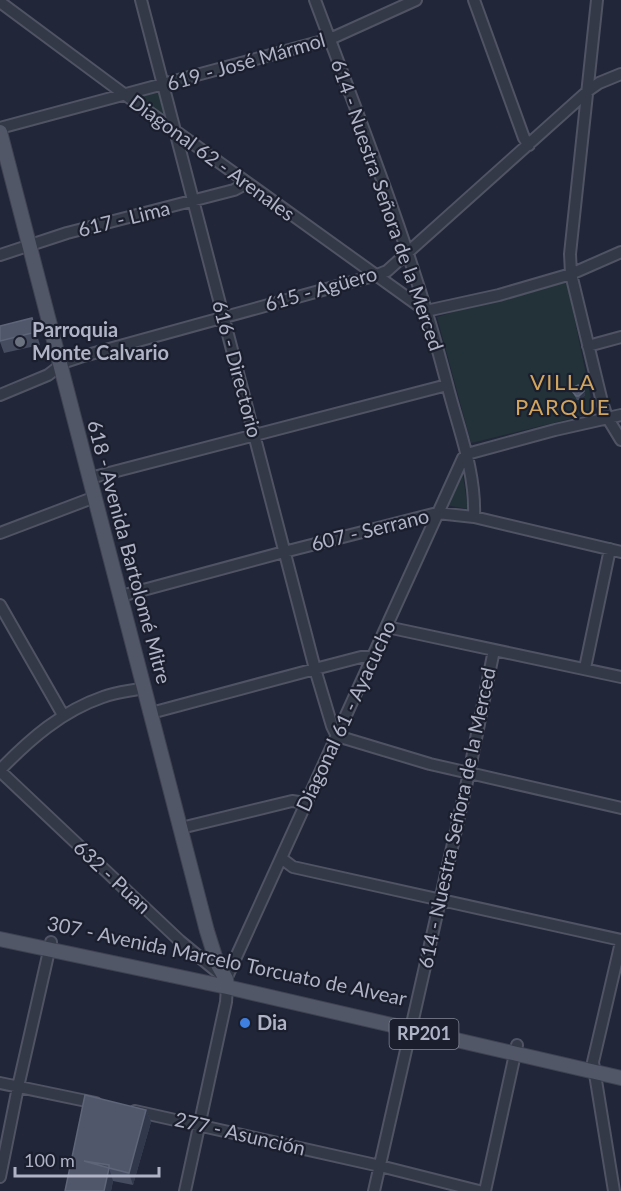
<svg xmlns="http://www.w3.org/2000/svg" width="621" height="1191" font-family="Lato,sans-serif">
	<style>
		.green { fill: #233239 }
		.lines { fill: none; stroke-linecap: round; stroke-linejoin: round }
		.minor-casing { stroke: #4f5363; stroke-width: 14 }
		.major-casing { stroke: #3e4252; stroke-width: 16 }
		.minor { stroke: #343948; stroke-width: 10 }
		.major { stroke: #525768; stroke-width: 14 }
		.wall { fill: #454c60 }
		.shaded-wall { fill: #32384b }
		.building { fill: #50576b; stroke: #5f6579; stroke-width: 1.5; fill-rule: evenodd }
		.worship-dot { fill: #6b7280; stroke: #1a1e2d; stroke-width: 2 }
		.shop-dot { fill: #3f7fe0; stroke: #1a1e2d; stroke-width: 2 }
		.labels { text-anchor: middle; stroke-width: 4.5; stroke-linejoin: round; paint-order: stroke }
		.shield { fill: #1a1e2d; stroke: #828697; stroke-width: 1.5 }
		.shield-label { font-size: 18px; font-weight: bold; fill: #afb3c5 }
		.street-label { font-size: 20px; fill: #afb3c5; stroke: #1a1e2d }
		.poi-label { font-size: 20px; font-weight: bold; fill: #afb3c5; stroke: #1a1e2d; text-anchor: start }
		.quarter-label { font-size: 22px; letter-spacing: 1.5px; fill: #d1a55d; stroke: #1a1e2d }
	</style>
	<rect width="100%" height="100%" fill="#212638"/>
	<path class="green" d="M160 92 167 119 137 97Z
		M559 280 567 283 594 413 471 443 437 317Z
		M462 470 468 509 446 505Z"/>
	<g class="lines">
		<g class="minor-casing">
			<path id="minor" d="M141 0 315 669 332 726 337 736 430 764 621 808
				M315 0C362 126 413 253 447 384 458 428 476 471 474 517
				M474 0 524 138 529 145
				M597 0 570 254 571 274 602 402 607 417 621 440
				M0 2 124 94 426 311 499 295 571 274 621 252
				M0 128 330 39 416 0
				M0 255 67 233 234 190 247 183
				M588 346 621 337
				M0 395 48 375 65 362 80 357 377 275 387 271 589 90 599 83 621 74
				M90 478 447 385
				M0 533 95 497
				M121 596 284 552 437 513 474 517 621 552
				M0 605 63 715
				M387 627 621 677
				M585 668 610 549
				M151 713 315 669 361 657H373
				M0 770C30 739 62 711 103 697 116 692 131 691 144 688
				M0 771 180 941 226 979 463 458 467 454 555 430 621 415
				M181 828 292 801 306 803
				M281 858 293 867 621 940
				M0 1083 96 1103
				M135 1111 380 1166 479 1191
				M0 1177 18 1087 51 942
				M185 1191 226 1002 227 987
				M374 1191 469 773 494 650
				M485 1191 517 1045
				M614 1191 593 1062 621 942"/>
		</g>
		<g class="major-casing">
			<path id="major" d="M0 132 207 931 217 963 226 979 227 987
				M0 939 227 987 621 1078"/>
		</g>
		<use href="#minor" class="minor"/>
		<use href="#major" class="major"/>
	</g>
	<path class="wall" d="M32 318 40 345 4 353 0 342V326Z
		M582 387 585 395 581 400H577L572 391Z
		M85 1095 146 1110 151 1122 133 1185 113 1181 111 1191H65Z"/>
	<path class="shaded-wall" d="M584 391 585 395 581 400 579 396Z
		M146 1110 151 1122 133 1185 129 1173Z
		M109 1168 113 1181 111 1191H104Z"/>
	<path class="building" d="M32 318 36 332 0 341V326Z
		M578 385 582 387 584 391 579 396H576L572 391 574 387Z
		M85 1095 146 1110 129 1173 109 1168 104 1191H65ZM84 1161 109 1165V1168Z"/>
	<circle class="worship-dot" cx="20" cy="342" r="6"/>
	<circle class="shop-dot" cx="245" cy="1023" r="6"/>
	<g class="labels">
		<rect class="shield" x="389.5" y="1019" width="69" height="30" rx="4.5"/>
		<g class="shield-label">
			<text x="424" y="1040">RP201</text>
		</g>
		<g class="street-label">
			<text transform="translate(246 62) rotate(-16)" y="7">619 - José Mármol</text>
			<text transform="translate(212 158) rotate(36)" y="7">Diagonal 62 - Arenales</text>
			<text transform="translate(387 205) rotate(71)" y="7">614 - Nuestra Señora de la Merced</text>
			<text transform="translate(124 219) rotate(-14)" y="7">617 - Lima</text>
			<text transform="translate(321 289) rotate(-16)" y="7">615 - Agüero</text>
			<text transform="translate(237 369) rotate(75)" y="7">616 - Directorio</text>
			<text transform="translate(370 530) rotate(-14)" y="7">607 - Serrano</text>
			<text transform="translate(129 552) rotate(75)" y="7">618 - Avenida Bartolomé Mitre</text>
			<text transform="translate(346 716) rotate(-65)" y="7">Diagonal 61 - Ayacucho</text>
			<text transform="translate(457 818) rotate(-78)" y="7">614 - Nuestra Señora de la Merced</text>
			<text transform="translate(112 877) rotate(43)" y="7">632 - Puan</text>
			<text transform="translate(227 961) rotate(12)" y="7">307 - Avenida Marcelo Torcuato de Alvear</text>
			<text transform="translate(240 1134) rotate(13)" y="7">277 - Asunción</text>
		</g>
		<g class="poi-label">
			<text x="32" y="337">Parroquia<tspan x="32" dy="23">Monte Calvario</tspan></text>
			<text x="257" y="1030">Dia</text>
		</g>
		<g class="quarter-label">
			<text x="563" y="390">VILLA<tspan x="563" dy="25">PARQUE</tspan></text>
		</g>
	</g>
	<path d="M15 1167v9h144v-9" fill="none" stroke="#afb3c5" stroke-width="3"/>
	<text x="24" y="1167" font-size="18" fill="#afb3c5" stroke="#1a1e2d" stroke-width="4.5" paint-order="stroke">100 m</text>
</svg>
